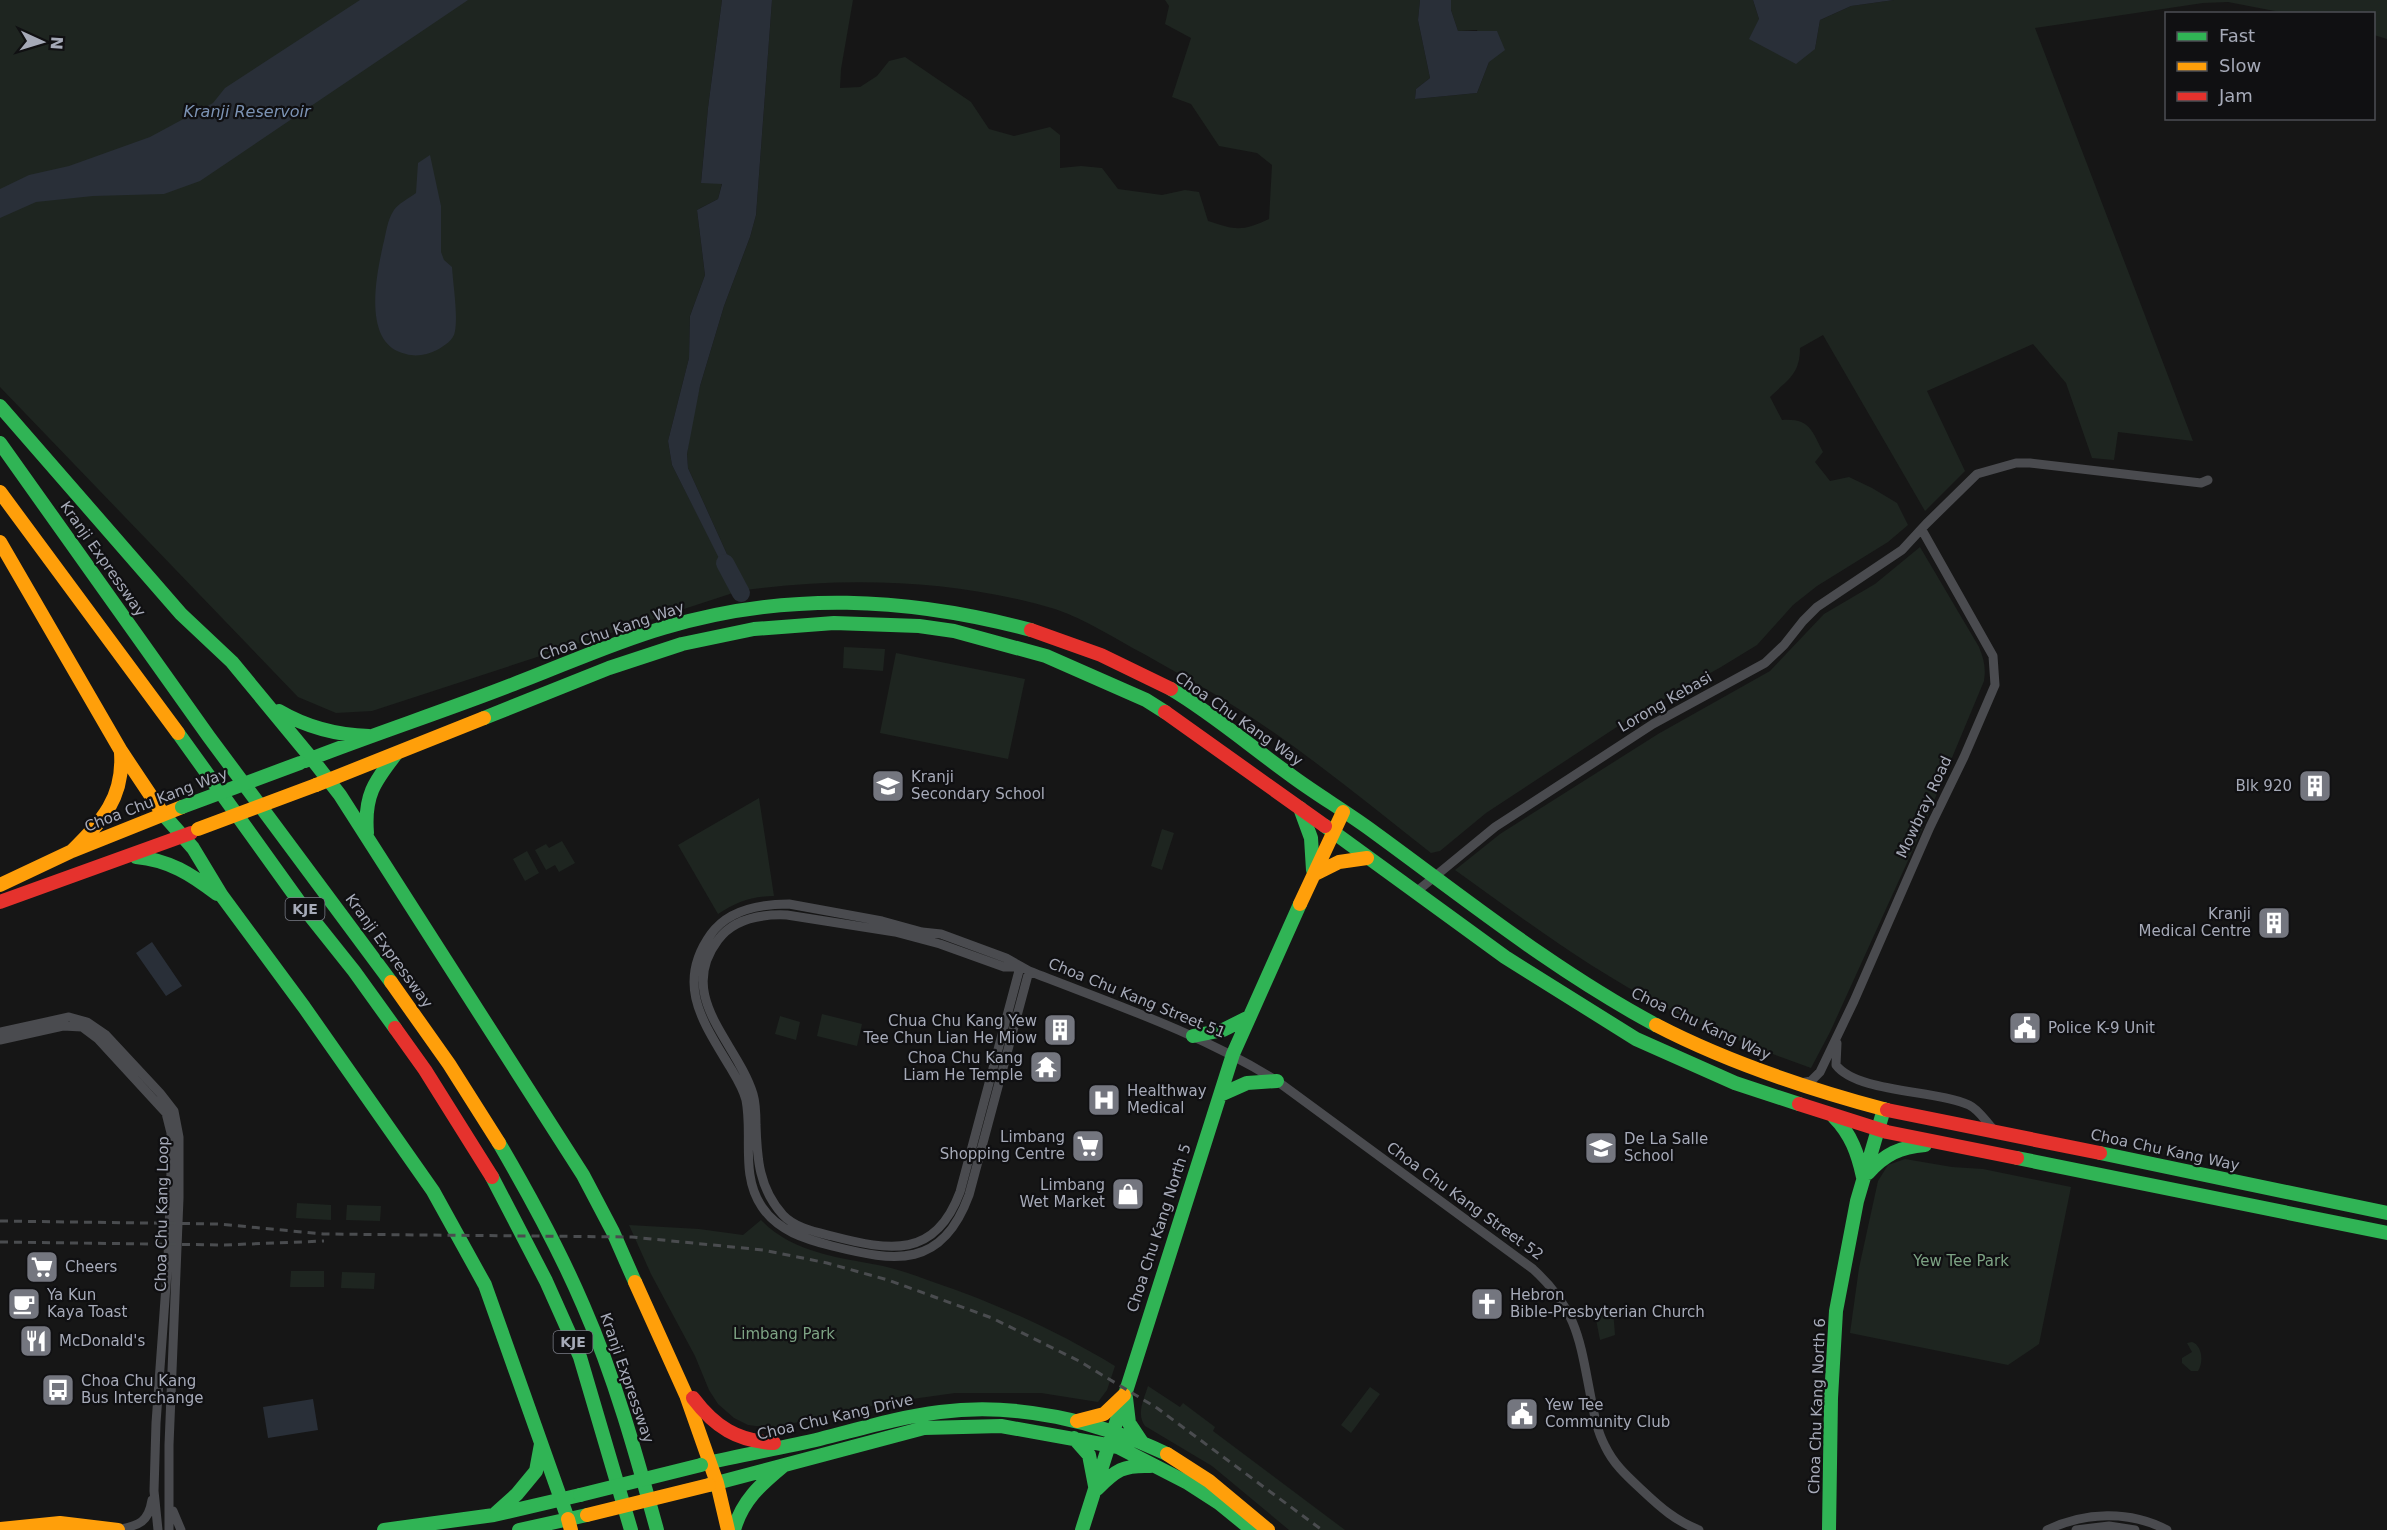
<svg xmlns="http://www.w3.org/2000/svg" width="2387" height="1530" font-family="'DejaVu Sans',sans-serif">
	<style>
		.green { fill: #1e2520 }
		.water { fill: #292f38 }
		.lines { fill: none; stroke-linecap: round; stroke-linejoin: round }
		.river { stroke: #292f38; stroke-width: 18 }
		.street { stroke: #4a4b4f; stroke-width: 9 }
		.fast { stroke: #30b455; stroke-width: 14 }
		.slow { stroke: #ff9f0a; stroke-width: 14 }
		.jam { stroke: #e5322d; stroke-width: 14 }
		.rail { stroke: #4a4c4f; stroke-width: 3; stroke-dasharray: 8 6; stroke-linecap: butt }
		.fast-bridge { stroke: #30b455; stroke-width: 14 }
		.slow-bridge { stroke: #ff9f0a; stroke-width: 14 }
		.labels { text-anchor: middle; stroke-width: 4.5; stroke-linejoin: round; paint-order: stroke }
		.shield { fill: #101012; stroke: #797c86; stroke-width: 1.5 }
		.shield-label { font-size: 14px; font-weight: bold; fill: #a6aab8 }
		.street-label { font-size: 15px; fill: #a6aab8; stroke: #101012 }
		.poi-label { font-size: 15px; fill: #a6aab8; stroke: #101012; text-anchor: start }
		.park-label { font-size: 15px; fill: #7da384; stroke: #101012 }
		.water-label { font-size: 16px; font-style: italic; fill: #7c93b4; stroke: #101012 }
	</style>
	<rect width="100%" height="100%" fill="#161616"/>
	<path class="green" d="M0 0H722L708 108 701 182 722 183 718 199 697 210 705 275 690 316 689 358 668 441 672 465 734 586 740 583 688 468 687 454 692 418 700 386 724 306 750 237 756 215 772 0H853L841 69 840 88 860 87 877 76 889 61 905 57 971 102 989 129 1014 136 1050 127 1060 135V168L1081 166 1102 168 1118 189 1162 195 1185 190 1199 192 1208 221C1236 230 1241 232 1269 219L1272 165 1257 153 1219 146 1191 104 1172 97 1191 38 1165 24 1169 6 1165 0H1420L1418 20 1430 78 1416 89 1415 99 1477 93 1489 62 1477 30 1458 31 1451 10V0H1753L1759 19 1815 49 1820 20 1851 6 1894 0H2387V39L2374 35V14L2285 13 2228 2 2203 3 2035 28 2193 441 2118 432 2114 460 2092 458 2066 383 2033 344 1927 391 1965 471 1925 511 1823 335 1800 348C1800 375 1787 380 1770 397L1782 420C1810 418 1812 431 1823 452L1815 462 1830 481 1849 477 1872 488 1897 503 1908 525 1888 542 1817 586 1793 605 1757 645 1721 667 1632 717 1486 813 1440 851 1431 853C1360 797 1289 738 1211 692 1189 679 1166 667 1144 654 1115 639 1086 619 1055 609 955 579 842 576 739 591L372 711 336 713 298 697 0 387Z
		M1920 547 1979 647C1984 659 1986 668 1984 681L1921 832 1830 1032 1811 1068C1761 1050 1712 1031 1664 1007 1589 969 1522 918 1455 870L1500 834 1658 734 1770 671 1824 614 1875 584Z
		M844 647 885 649 883 671 843 668Z
		M896 653 1025 679 1008 759 880 733Z
		M759 798 774 896C752 896 736 902 718 914L678 845Z
		M1162 829 1174 833 1162 870 1151 866Z
		M562 841 575 863 559 872 555 865 546 870 535 850 546 844 549 848Z
		M527 851 539 873 525 881 513 859Z
		M822 1014 862 1024 857 1046 817 1036Z
		M780 1016 800 1022 796 1040 775 1034Z
		M1905 1159 1952 1167 1983 1169 2071 1187 2039 1344 2008 1365 1850 1333 1859 1268 1878 1181 1888 1165Z
		M297 1203 331 1205V1220L296 1218Z
		M347 1205 381 1206 380 1221 346 1220Z
		M761 1220C792 1253 841 1258 883 1266 901 1270 919 1277 936 1283 998 1304 1059 1332 1115 1366L1107 1390 1098 1402 1041 1393H955L905 1400 904 1396 885 1400V1403L771 1428 748 1425 734 1418 718 1404 709 1390 695 1356 651 1274 629 1225 699 1229 743 1235Z
		M291 1271H324V1287H290Z
		M342 1272 375 1273 374 1289 341 1288Z
		M1613 1309 1615 1335 1600 1340 1595 1314Z
		M2192 1342C2202 1345 2204 1362 2198 1371H2191L2182 1363V1358L2192 1352 2187 1343Z
		M1148 1386 1180 1407 1183 1403 1215 1427 1213 1431 1345 1530H1289L1212 1466 1145 1426C1136 1414 1144 1399 1148 1386Z
		M1370 1387 1380 1394 1351 1433 1341 1425Z"/>
	<path class="water" d="M360 0H468L200 181 164 194 93 196 36 202 0 218V189L29 175 69 166 150 137 213 103 225 88Z
		M722 0H772L756 215 750 237 724 306 700 386 687 454 688 468 740 583 733 586 672 465 668 441 689 358 690 316 705 275 697 210 718 199 722 184 701 183 708 108Z
		M1420 0H1451V10L1458 31H1497L1505 50 1489 62 1477 93 1415 99 1416 89 1430 78 1418 20Z
		M1753 0H1894L1851 6 1820 20 1815 49 1796 64 1749 39 1759 19Z
		M430 155 441 206V252L444 260 452 267C453 284 458 315 455 331 454 340 444 346 437 350 427 355 416 357 406 354 362 345 376 277 383 245 386 234 387 220 394 210 398 204 409 198 416 193L418 163Z
		M152 942 182 986 166 996 136 953Z
		M313 1399 318 1430 268 1438 263 1407Z"/>
	<g class="lines">
		<path class="river" d="M725 563 741 593"/>
		<path class="street" d="M1416 892 1495 827 1653 724 1765 663 1784 645 1803 621 1817 607 1902 550 1926 524 1977 474 2016 463H2030L2201 483 2208 480
			M787 915 895 932 940 944 1004 967H1020L960 1192C935 1259 890 1251 832 1236 816 1232 795 1228 783 1215 759 1189 757 1158 756 1125 756 1115 756 1104 753 1094 737 1042 675 997 718 940 734 918 762 914 787 915Z
			M1029 971 969 1195C942 1269 896 1262 832 1246 805 1239 778 1231 762 1207 740 1175 753 1135 746 1100 743 1088 736 1077 730 1067 703 1022 675 984 711 934 728 910 761 904 789 904L882 921 922 932 941 934 1006 958 1029 971C1113 1004 1200 1033 1277 1081L1533 1269C1578 1310 1580 1342 1591 1398 1594 1414 1597 1431 1605 1446 1614 1465 1628 1477 1643 1491 1661 1508 1676 1521 1699 1530
			M0 1032 69 1017 87 1022 106 1035 160 1093 174 1111 179 1137V1198L169 1445V1530
			M0 1040 63 1026 82 1027 98 1039 166 1113 171 1133V1172L168 1258 156 1423 154 1491 158 1530
			M1837 1043 1836 1065C1857 1093 1937 1090 1969 1105 1980 1110 1987 1124 1996 1132
			M1801 1083 1811 1081 1820 1072 1854 1001 1930 827 1964 757 1995 685 1993 656 1922 530
			M173 1511 181 1530
			M117 1530C138 1525 148 1524 152 1500
			M2047 1530C2085 1512 2129 1510 2167 1530
			M2076 1530 2109 1526 2135 1530"/>
		<path class="fast" d="M0 406 181 614 232 662 312 759
			M0 443 209 737 391 982
			M1171 689C1213 714 1250 746 1289 774 1317 795 1347 812 1375 833 1467 900 1555 971 1656 1025
			M279 711C308 728 336 735 369 736
			M484 718 609 668 682 644 754 629 834 623 919 626 954 631 1046 656 1146 700 1165 712
			M178 733 303 907 354 971 395 1028
			M312 759 340 795 583 1175 613 1232 635 1282
			M305 761C374 734 445 711 514 684 564 665 612 643 663 628 787 591 907 597 1031 630
			M1300 808 1311 838 1313 870
			M163 814 193 848 222 896 304 1007 433 1191 485 1285 568 1519
			M1325 826 1505 957 1636 1039 1735 1083 1799 1104
			M367 833C364 796 374 782 396 754
			M136 857C169 860 191 874 217 894
			M1193 1036 1223 1030 1249 1017
			M1220 1095 1247 1083 1277 1081
			M1834 1117C1851 1134 1858 1154 1863 1177
			M499 1143C530 1196 559 1249 583 1305 615 1378 636 1454 657 1530
			M2100 1153 2387 1213
			M2017 1158 2387 1233
			M1868 1173C1885 1154 1900 1147 1925 1145
			M492 1177 546 1281 580 1357 631 1530
			M1126 1398 1129 1423 1141 1441
			M1074 1438 1089 1455 1095 1486
			M703 1464C742 1455 781 1448 820 1439 860 1429 899 1417 940 1412 1017 1402 1098 1421 1167 1454
			M709 1485 924 1428 1001 1426 1118 1447 1188 1483 1219 1503 1252 1530
			M1097 1489C1116 1470 1123 1465 1150 1466
			M496 1513 517 1494 536 1471 541 1444
			M384 1530 494 1515 580 1495
			M519 1530 587 1515
			M734 1530C742 1501 760 1485 783 1466
			M1082 1530 1233 1054 1300 904
			M1829 1530 1831 1398 1836 1311 1857 1201 1884 1109"/>
		<path class="slow" d="M0 492 178 733
			M0 542 121 751 163 814
			M316 785 484 718
			M72 851C102 821 124 798 121 753
			M1315 874 1339 862 1367 858
			M0 885 72 851 182 807
			M1300 904 1343 812
			M391 982 449 1064 499 1143
			M1656 1025C1729 1063 1808 1089 1887 1110
			M635 1282 686 1395 717 1483
			M1077 1421 1104 1414 1124 1395
			M1167 1454 1209 1481 1268 1530
			M717 1483 728 1530
			M568 1519 571 1530
			M0 1529 60 1523 118 1530"/>
		<path class="jam" d="M1031 630 1101 655 1171 689
			M1165 712 1325 826
			M0 902 191 833
			M395 1028 425 1070 492 1177
			M1799 1104 1887 1132 2017 1158
			M1887 1110 2100 1153
			M693 1398C715 1427 737 1441 774 1443"/>
		<path class="rail" d="M0 1221 219 1224 323 1234 632 1237 763 1250 827 1263 888 1280 992 1318 1079 1361 1157 1408 1322 1530
			M0 1242 224 1245 324 1241"/>
		<path class="fast-bridge" d="M182 807 300 763
			M580 1495 701 1465"/>
		<path class="slow-bridge" d="M198 829 316 785
			M587 1515 709 1485"/>
	</g>
	<defs>
		<g id="school-square" transform="scale(1.725)"><rect x="-9" y="-9" width="18" height="18" rx="4" fill="#74767f" stroke="#101012"/><path d="M0-5L7-2L0 1L-7-2ZM-4 1L0 2.5L4 1V4Q0 6-4 4Z" fill="#fff"/></g>
		<g id="building-square" transform="scale(1.725)"><rect x="-9" y="-9" width="18" height="18" rx="4" fill="#74767f" stroke="#101012"/><path d="M-4-6H4V6H1V3H-1V6H-4ZM-2.5-4.3h1.7v1.8h-1.7ZM.8-4.3h1.7v1.8H.8ZM-2.5-1h1.7V.8h-1.7ZM.8-1h1.7V.8H.8Z" fill="#fff"/></g>
		<g id="civic-square" transform="scale(1.725)"><rect x="-9" y="-9" width="18" height="18" rx="4" fill="#74767f" stroke="#101012"/><path d="M-.6-6.5H3V-4.5H.6V-3L4-1V1h2V6H-6V1h2V-1L-.6-3ZM-1.2 2.5V6h2.4V2.5Z" fill="#fff"/></g>
		<g id="temple-square" transform="scale(1.725)"><rect x="-9" y="-9" width="18" height="18" rx="4" fill="#74767f" stroke="#101012"/><path d="M0-6L5-2H3V0L6.5 2.5H4V6H1.5V3h-3V6H-4V2.5H-6.5L-3 0V-2H-5Z" fill="#fff"/></g>
		<g id="hospital-square" transform="scale(1.725)"><rect x="-9" y="-9" width="18" height="18" rx="4" fill="#74767f" stroke="#101012"/><path d="M-5-5h3v3.5h4V-5h3V5h-3V1.5h-4V5h-3Z" fill="#fff"/></g>
		<g id="supermarket-square" transform="scale(1.725)"><rect x="-9" y="-9" width="18" height="18" rx="4" fill="#74767f" stroke="#101012"/><path d="M-6-5.5h2.5l.6 2H6L4.5 2H-2.5L-4.4-4H-6ZM-1.5 3.2a1.3 1.3 0 1 0 .1 0ZM3 3.2a1.3 1.3 0 1 0 .1 0Z" fill="#fff"/></g>
		<g id="shop-square" transform="scale(1.725)"><rect x="-9" y="-9" width="18" height="18" rx="4" fill="#74767f" stroke="#101012"/><path d="M-5-2.5h2.3a2.7 3.5 0 0 1 5.4 0H5L5.5 6h-11ZM-1.5-2.5h3a1.5 2.3 0 0 0-3 0Z" fill="#fff"/></g>
		<g id="cafe-square" transform="scale(1.725)"><rect x="-9" y="-9" width="18" height="18" rx="4" fill="#74767f" stroke="#101012"/><path d="M-5.5-4.5H6V0H3Q3 3.5 0 3.5H-2.5Q-5.5 3.5-5.5 0ZM3-3.2v2h1.7v-2ZM-6 4.5H4V6H-6Z" fill="#fff"/></g>
		<g id="church-square" transform="scale(1.725)"><rect x="-9" y="-9" width="18" height="18" rx="4" fill="#74767f" stroke="#101012"/><path d="M-1.2-6h2.4v3.5h3.3v2.4h-3.3V6h-2.4V-.1h-3.3v-2.4h3.3Z" fill="#fff"/></g>
		<g id="restaurant-square" transform="scale(1.725)"><rect x="-9" y="-9" width="18" height="18" rx="4" fill="#74767f" stroke="#101012"/><path d="M-5-6h1v4h1v-4h1v4h1v-4h1v5L-1.5 .5V6h-2V.5L-5-1ZM5-6V6H3V1.5H1.5Q1.5-4 5-6Z" fill="#fff"/></g>
		<g id="bus-square" transform="scale(1.725)"><rect x="-9" y="-9" width="18" height="18" rx="4" fill="#74767f" stroke="#101012"/><path d="M-5-6H5V4H4V6H2V4H-2V6H-4V4H-5ZM-3.5-4V0h7V-4ZM-3.5 1.2v1.5H-2V1.2ZM2 1.2v1.5H3.5V1.2Z" fill="#fff"/></g>
	</defs>
	<g fill-rule="evenodd">
		<use href="#school-square" x="888" y="786"/>
		<use href="#building-square" x="2315" y="786"/>
		<use href="#building-square" x="2274" y="923"/>
		<use href="#civic-square" x="2025" y="1028"/>
		<use href="#building-square" x="1060" y="1030"/>
		<use href="#temple-square" x="1046" y="1067"/>
		<use href="#hospital-square" x="1104" y="1100"/>
		<use href="#supermarket-square" x="1088" y="1146"/>
		<use href="#school-square" x="1601" y="1148"/>
		<use href="#shop-square" x="1128" y="1194"/>
		<use href="#supermarket-square" x="42" y="1267"/>
		<use href="#cafe-square" x="24" y="1304"/>
		<use href="#church-square" x="1487" y="1304"/>
		<use href="#restaurant-square" x="36" y="1341"/>
		<use href="#bus-square" x="58" y="1390"/>
		<use href="#civic-square" x="1522" y="1414"/>
	</g>
	<g class="labels">
		<g class="shield">
			<rect x="285.5" y="898" width="39" height="22" rx="4.5"/>
			<rect x="553.5" y="1331" width="39" height="22" rx="4.5"/>
		</g>
		<g class="shield-label">
			<text x="305" y="914">KJE</text>
			<text x="573" y="1347">KJE</text>
		</g>
		<g class="street-label">
			<text transform="translate(103 559) rotate(55)" y="5">Kranji Expressway</text>
			<text transform="translate(612 631) rotate(-19)" y="5">Choa Chu Kang Way</text>
			<text transform="translate(1665 702) rotate(-30)" y="5">Lorong Kebasi</text>
			<text transform="translate(1239 719) rotate(35)" y="5">Choa Chu Kang Way</text>
			<text transform="translate(156 800) rotate(-21)" y="5">Choa Chu Kang Way</text>
			<text transform="translate(1924 807) rotate(-65)" y="5">Mowbray Road</text>
			<text transform="translate(389 951) rotate(54)" y="5">Kranji Expressway</text>
			<text transform="translate(1137 998) rotate(22)" y="5">Choa Chu Kang Street 51</text>
			<text transform="translate(1701 1024) rotate(25)" y="5">Choa Chu Kang Way</text>
			<text transform="translate(2165 1150) rotate(12)" y="5">Choa Chu Kang Way</text>
			<text transform="translate(1465 1201) rotate(36)" y="5">Choa Chu Kang Street 52</text>
			<text transform="translate(162 1214) rotate(-89)" y="5">Choa Chu Kang Loop</text>
			<text transform="translate(1159 1228) rotate(-72)" y="5">Choa Chu Kang North 5</text>
			<text transform="translate(627 1378) rotate(71)" y="5">Kranji Expressway</text>
			<text transform="translate(1817 1406) rotate(-88)" y="5">Choa Chu Kang North 6</text>
			<text transform="translate(835 1417) rotate(-13)" y="5">Choa Chu Kang Drive</text>
		</g>
		<g class="poi-label">
			<text x="911" y="782">Kranji<tspan x="911" dy="17">Secondary School</tspan></text>
			<text x="2292" y="791" text-anchor="end">Blk 920</text>
			<text x="2251" y="919" text-anchor="end">Kranji<tspan x="2251" dy="17">Medical Centre</tspan></text>
			<text x="1037" y="1026" text-anchor="end">Chua Chu Kang Yew<tspan x="1037" dy="17">Tee Chun Lian He Miow</tspan></text>
			<text x="2048" y="1033">Police K-9 Unit</text>
			<text x="1023" y="1063" text-anchor="end">Choa Chu Kang<tspan x="1023" dy="17">Liam He Temple</tspan></text>
			<text x="1127" y="1096">Healthway<tspan x="1127" dy="17">Medical</tspan></text>
			<text x="1065" y="1142" text-anchor="end">Limbang<tspan x="1065" dy="17">Shopping Centre</tspan></text>
			<text x="1624" y="1144">De La Salle<tspan x="1624" dy="17">School</tspan></text>
			<text x="1105" y="1190" text-anchor="end">Limbang<tspan x="1105" dy="17">Wet Market</tspan></text>
			<text x="65" y="1272">Cheers</text>
			<text x="47" y="1300">Ya Kun<tspan x="47" dy="17">Kaya Toast</tspan></text>
			<text x="1510" y="1300">Hebron<tspan x="1510" dy="17">Bible-Presbyterian Church</tspan></text>
			<text x="59" y="1346">McDonald's</text>
			<text x="81" y="1386">Choa Chu Kang<tspan x="81" dy="17">Bus Interchange</tspan></text>
			<text x="1545" y="1410">Yew Tee<tspan x="1545" dy="17">Community Club</tspan></text>
		</g>
		<g class="park-label">
			<text x="1961" y="1266">Yew Tee Park</text>
			<text x="784" y="1339">Limbang Park</text>
		</g>
		<g class="water-label">
			<text x="247" y="117">Kranji Reservoir</text>
		</g>
	</g>
	<rect x="2165" y="12" width="210" height="108" fill="#101012" stroke="#4c4e54" stroke-width="1.5"/>
	<rect x="2177" y="32" width="30" height="9" fill="#30b455" stroke="#4c4e54" stroke-width="1.5"/>
	<text x="2219" y="42" font-size="18" fill="#a6aab8">Fast</text>
	<rect x="2177" y="62" width="30" height="9" fill="#ff9f0a" stroke="#4c4e54" stroke-width="1.5"/>
	<text x="2219" y="72" font-size="18" fill="#a6aab8">Slow</text>
	<rect x="2177" y="92" width="30" height="9" fill="#e5322d" stroke="#4c4e54" stroke-width="1.5"/>
	<text x="2219" y="102" font-size="18" fill="#a6aab8">Jam</text>
	<g transform="translate(42 42) rotate(94)" stroke="#101012" stroke-width="4.5" paint-order="stroke">
	<path d="M0-4.5L10 22L0 15L-10 22Z" fill="#a6aab8"/>
	<text y="-9" font-size="16" font-weight="bold" text-anchor="middle" fill="#a6aab8">N</text>
	</g>
</svg>
